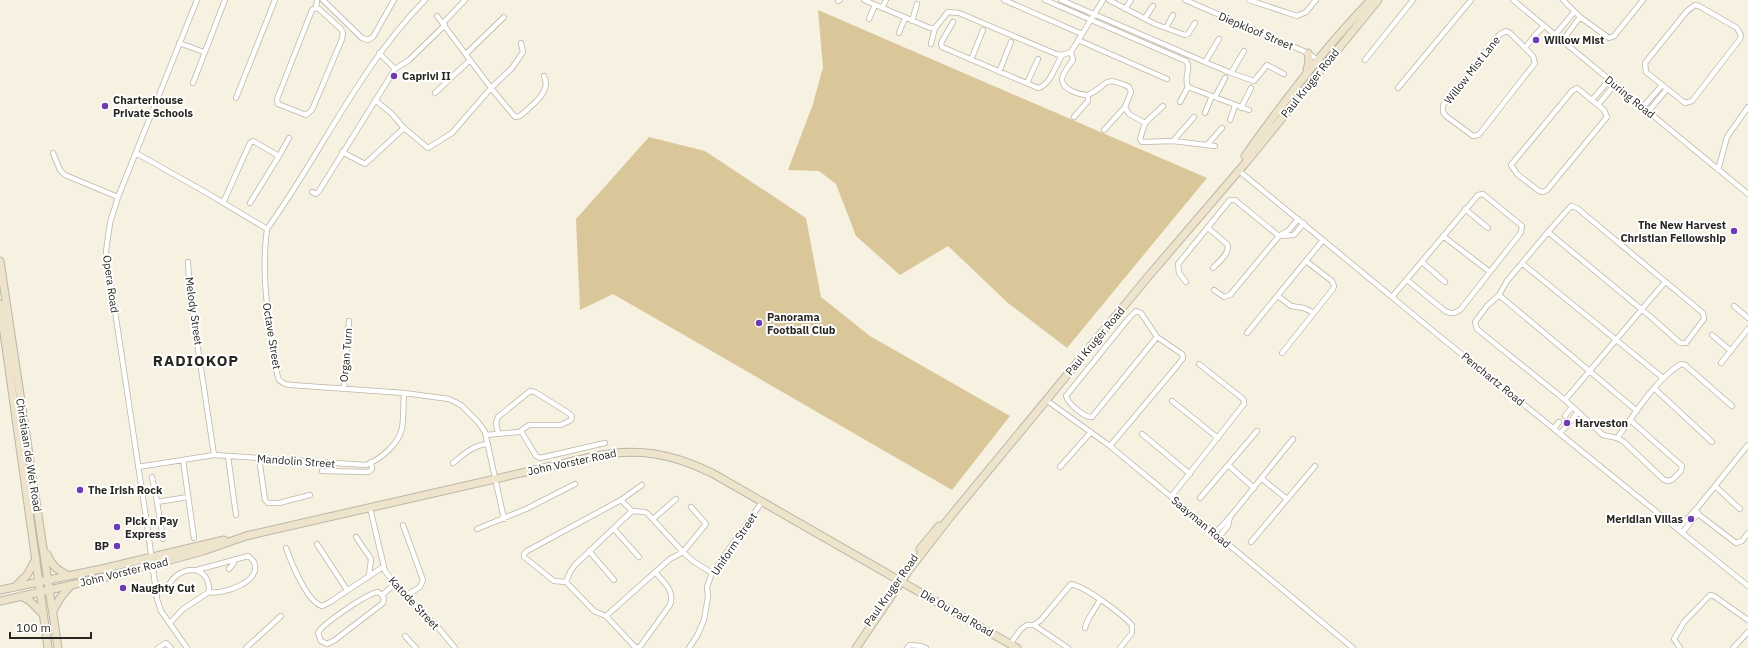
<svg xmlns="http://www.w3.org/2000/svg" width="1748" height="648" font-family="'IBM Plex Sans',sans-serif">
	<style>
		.green { fill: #dac799 }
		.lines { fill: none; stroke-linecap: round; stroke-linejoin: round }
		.street-casing { stroke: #bbb6a8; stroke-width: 6 }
		.secondary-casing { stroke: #bbb6a8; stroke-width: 9 }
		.street { stroke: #fff; stroke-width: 4.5 }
		.secondary { stroke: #eee4cb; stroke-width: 7 }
		.poi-dot { fill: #6d3cb3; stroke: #fff; stroke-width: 1.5 }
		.labels { text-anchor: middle; stroke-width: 4; stroke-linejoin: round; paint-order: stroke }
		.street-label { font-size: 11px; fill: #282621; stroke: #fff }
		.poi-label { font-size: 11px; font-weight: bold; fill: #282621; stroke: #fff; text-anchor: start }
		.district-label { font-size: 15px; font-weight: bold; letter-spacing: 1px; fill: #282621; stroke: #fff }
	</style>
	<rect width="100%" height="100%" fill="#f7f1e2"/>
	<path class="green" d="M818 10 1207 178 1067 348 1008 303 948 246 900 275 856 236 836 184 819 171 788 170 813 104 823 67Z
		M649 137 705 151 806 218 821 297 870 336 1010 416 952 490 613 294 580 310 576 219Z"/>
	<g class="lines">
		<g class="street-casing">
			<path id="street" d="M323 0 362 38 368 40 373 37 394 0
				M864 0 930 28H935L948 12 959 13 1056 54 1062 55 1071 52 1103 0
				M1004 0 1082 34
				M1045 0 1186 61C1192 68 1183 78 1188 87L1249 110
				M1061 0 1205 62 1219 39
				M1109 0 1155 24 1185 35 1188 34 1195 23
				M1185 0 1308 53 1325 65
				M1249 0 1297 16 1306 12 1316 0
				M1513 0 1748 194
				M1563 0 1580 17 1609 38 1614 36 1643 0
				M838 1 840 0
				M1695 5 1699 6 1737 28 1741 35 1740 39 1692 101 1685 103 1646 72 1645 63 1687 11Z
				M316 8 319 9 341 29 343 33 342 39 312 110 306 115 278 104 277 99 312 10 316 8 317 0
				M882 8 886 0
				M1125 9 1131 0
				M437 16 491 88 515 117 520 116C531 106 552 92 544 76
				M1145 18 1153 6
				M869 19 875 5
				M912 21 917 4
				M953 22 941 43 942 47 1038 88C1050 85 1056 65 1062 55
				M443 23 465 0
				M1166 28 1173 15
				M1506 31 1510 33 1533 56 1535 63 1481 132 1478 135 1473 136 1446 116 1443 112V105L1499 35Z
				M899 33 905 18
				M1555 35 1574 12
				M1534 36 1544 26
				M1078 40 1167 79
				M1562 41 1580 17
				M179 43 204 52
				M931 44 935 28
				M1525 48 1532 39
				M1071 52 1073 60C1070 65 1062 73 1062 80 1063 90 1080 95 1088 95 1109 86 1101 74 1129 87L1131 92 1125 107 1129 114 1145 123 1140 139 1142 142 1173 141 1215 146
				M379 53 395 69
				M466 54 504 17
				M971 60 983 30
				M1365 60 1413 0
				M1205 62 1231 73 1244 51
				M999 72 1011 42
				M1231 73 1254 81 1267 65 1284 74
				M193 83 225 0
				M1027 83 1038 59
				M1398 88 1471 0
				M1577 88 1604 110 1607 117 1547 190 1543 192 1539 191 1517 174 1511 165 1572 91Z
				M435 93 470 60
				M1215 97 1225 78
				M236 98 275 0
				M375 100 391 113 404 128 428 148 452 133 491 88 512 68 523 52 521 43
				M1592 100 1609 80
				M1180 102 1188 87
				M1598 105 1615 84
				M1643 107 1662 85
				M1241 108 1251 88
				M1648 112 1667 89
				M1205 113 1212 96
				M1074 117 1088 101V95
				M1230 120 1235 106
				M1145 123 1163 106
				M1104 130 1125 107
				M1173 141 1194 117
				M1207 145 1222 128
				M342 152 365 164 404 128
				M53 153 60 170 65 175 118 197
				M136 153 207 193 267 229C262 266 266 301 271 337 273 351 274 367 279 380L285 384 291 385 404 393 449 399 461 405 478 422 485 432 504 519
				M279 156 289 138
				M1238 170 1438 335 1748 586
				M1718 170 1727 137 1748 107
				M312 192 316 194 319 191 395 69 409 60 445 25
				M223 203 250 143 253 141 279 156 250 203
				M1571 206 1577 208 1703 313 1704 319 1686 343H1680L1652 318 1548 232Z
				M1465 209 1488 228
				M1208 228 1227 244C1231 252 1219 262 1213 268
				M267 229C321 154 359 67 425 0
				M1443 236 1490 272
				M188 262 190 295 214 455
				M1422 262 1445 282
				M1523 264 1663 378
				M1186 282 1179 273 1178 264 1230 200H1235L1279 236 1294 235 1304 223
				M1214 290 1224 297 1230 295 1279 236 1289 230 1298 219
				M1499 295 1507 281 1548 232
				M1278 296 1291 306 1304 308 1314 313
				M1392 297 1478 195 1483 194 1522 226 1521 232 1519 235 1461 309C1455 314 1451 314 1445 311L1407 280
				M1734 306 1748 318
				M1247 333 1323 240
				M1712 335 1731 351
				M1282 353 1333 289 1334 286 1332 281 1306 261
				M1721 363 1748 329
				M344 389 349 321
				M1655 389 1712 442
				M1046 400 1110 446 1353 648
				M1565 400 1665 282
				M1172 401 1218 438
				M1565 416 1572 407
				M1630 420 1682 466 1681 471 1672 480 1667 481 1663 479 1623 441 1617 438 1603 435 1565 400 1477 329 1475 322 1487 306 1499 295 1637 411
				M1571 421 1578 412
				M1554 428 1559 422
				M521 431 536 456 540 458 605 443
				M1560 433 1566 427
				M1142 434 1190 474
				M486 435 519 432 529 425H561L571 420 572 416 567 412 535 392 530 391 498 417 496 423 498 433
				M1617 438C1635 414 1655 380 1681 364L1685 365 1732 406
				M1110 446 1177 366 1183 358 1182 354 1157 337 1141 313 1136 311 1128 319 1066 396C1068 403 1084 418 1092 417L1157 337
				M228 456 236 515
				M259 458 265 500 268 503H279L310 495
				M183 460 194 538
				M453 463C464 454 473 445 488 444
				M1228 465 1254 488
				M138 467 214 455 366 465C381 459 399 444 402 428 404 417 403 404 404 393
				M1060 467 1091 432
				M322 471 369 472 372 469 371 462
				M152 477 157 502
				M1261 478 1287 499
				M642 485 621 500 527 551 524 554V557L554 581 566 582 594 611 606 616 670 559 683 552 706 524 691 507
				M1715 486 1740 509
				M1171 497 1244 404V401L1242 398 1199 364
				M1200 498 1257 431
				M621 500 632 511 645 512 648 514 683 552 693 561 712 573
				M370 508 385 571 405 596 436 625 455 648
				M1694 511 1736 543 1742 541 1748 533
				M653 519 676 499
				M403 525 423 580 420 587 405 596
				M477 529 526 509 575 484
				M614 529 639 557
				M1678 529 1698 507 1748 445
				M1215 533 1230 517 1293 439
				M1682 533 1698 513
				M356 537 371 559 369 576
				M1219 537 1228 526 1230 517
				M163 539 157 502 188 497
				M1251 542 1315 466
				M317 544 347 590
				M286 548C291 562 307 602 322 606L330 602 383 567
				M589 551 614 580
				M229 569 234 563 233 560
				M566 582 570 572 575 565 632 511
				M168 587C177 565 210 562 209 592
				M382 595 378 592C368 593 322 624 318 633L321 641 327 644 335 640 383 603 384 599 382 595 395 584
				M606 616 634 646 639 648 670 605C675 590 664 583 655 572
				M170 623 183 609 209 592C222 595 263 582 254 562 252 559 251 558 248 556L197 570
				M1034 625 1068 648
				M1085 628C1088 616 1095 611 1100 599
				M405 636 416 648
				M1010 644 1021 629 1027 625H1034L1041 620 1071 584C1086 587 1122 614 1132 625V633L1120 648
				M158 648 166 643 171 648
				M187 648 161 611 157 599 147 524 106 251 110 223 118 197 197 0
				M246 648 281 616
				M689 648 697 636 704 620 708 597 707 587 712 573 762 502
				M907 648 910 645 921 646 926 648
				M1680 648 1674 639 1684 622 1710 595 1714 596 1748 620
				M1733 648 1748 632"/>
		</g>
		<g class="secondary-casing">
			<path id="secondary" d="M1307 70 1309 62 1308 53
				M1245 156C1284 101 1324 48 1371 0
				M0 261 58 648
				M0 304 48 648
				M920 549 939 526
				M47 554C52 566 57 570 69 576
				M15 587 27 575 36 559
				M0 590 106 568 224 540
				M21 596 30 601 43 614
				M0 601 111 576 203 551 246 536 591 457C636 447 671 453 712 473L1017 648
				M53 611 60 598 71 585
				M856 648 909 570 950 517 1147 278 1248 160 1378 0"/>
		</g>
		<use href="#street" class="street"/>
		<use href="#secondary" class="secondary"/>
	</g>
	<g class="poi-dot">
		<circle cx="1536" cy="40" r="4"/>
		<circle cx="394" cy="76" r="4"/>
		<circle cx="105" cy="106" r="4"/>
		<circle cx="1734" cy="231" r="4"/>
		<circle cx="759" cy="323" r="4"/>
		<circle cx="1567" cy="423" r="4"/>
		<circle cx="80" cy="490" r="4"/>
		<circle cx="1691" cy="519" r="4"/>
		<circle cx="117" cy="527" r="4"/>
		<circle cx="117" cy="546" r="4"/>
		<circle cx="123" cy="588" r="4"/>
	</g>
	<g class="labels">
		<g class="street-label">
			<text transform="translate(1256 31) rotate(23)" y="4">Diepkloof Street</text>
			<text transform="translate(1472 70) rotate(-52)" y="4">Willow Mist Lane</text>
			<text transform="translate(1310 83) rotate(-51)" y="4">Paul Kruger Road</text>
			<text transform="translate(1630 97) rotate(39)" y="4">During Road</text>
			<text transform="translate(111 284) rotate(82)" y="4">Opera Road</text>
			<text transform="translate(194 311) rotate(82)" y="4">Melody Street</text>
			<text transform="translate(272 336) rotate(81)" y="4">Octave Street</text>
			<text transform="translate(1095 341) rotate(-50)" y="4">Paul Kruger Road</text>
			<text transform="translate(346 355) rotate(-85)" y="4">Organ Turn</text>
			<text transform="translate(1493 379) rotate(39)" y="4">Penchartz Road</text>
			<text transform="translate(29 455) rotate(81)" y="4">Christiaan de Wet Road</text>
			<text transform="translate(296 461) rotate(4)" y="4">Mandolin Street</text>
			<text transform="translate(572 462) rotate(-12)" y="4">John Vorster Road</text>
			<text transform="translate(1201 522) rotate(40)" y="4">Saayman Road</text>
			<text transform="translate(734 544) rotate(-56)" y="4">Uniform Street</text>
			<text transform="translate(124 572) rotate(-14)" y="4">John Vorster Road</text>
			<text transform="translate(891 590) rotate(-55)" y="4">Paul Kruger Road</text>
			<text transform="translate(414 603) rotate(47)" y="4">Katode Street</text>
			<text transform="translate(957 613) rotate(30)" y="4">Die Ou Pad Road</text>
		</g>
		<g class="poi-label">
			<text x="1544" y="44">Willow Mist</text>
			<text x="402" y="80">Caprivi II</text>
			<text x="113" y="104">Charterhouse<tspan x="113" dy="13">Private Schools</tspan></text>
			<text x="1726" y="229" text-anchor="end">The New Harvest<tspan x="1726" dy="13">Christian Fellowship</tspan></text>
			<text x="767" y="321">Panorama<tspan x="767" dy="13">Football Club</tspan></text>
			<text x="1575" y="427">Harveston</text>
			<text x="88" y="494">The Irish Rock</text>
			<text x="1683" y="523" text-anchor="end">Meridian Villas</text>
			<text x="125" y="525">Pick n Pay<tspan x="125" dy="13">Express</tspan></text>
			<text x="109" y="550" text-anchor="end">BP</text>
			<text x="131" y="592">Naughty Cut</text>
		</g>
		<g class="district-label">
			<text x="196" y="366">RADIOKOP</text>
		</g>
	</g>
	<path d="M10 632v6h81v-6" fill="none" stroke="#282621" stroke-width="2"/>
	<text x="16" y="632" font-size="12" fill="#282621" stroke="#ffffff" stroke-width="3" paint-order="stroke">100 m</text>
</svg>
